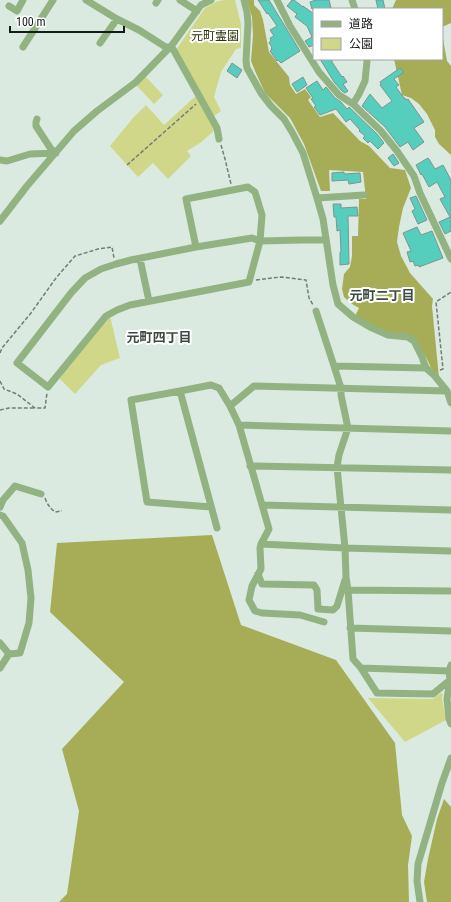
<svg xmlns="http://www.w3.org/2000/svg" width="451" height="902" font-family="'Roboto Condensed','Noto Sans JP',sans-serif">
	<style>
		.green { fill: #d0d788 }
		.forest { fill: #a7ad57 }
		.building { fill: #56cebd; stroke: #80938f }
		.lines { fill: none; stroke-linecap: round; stroke-linejoin: round }
		.path { stroke: #727d76; stroke-width: 1.5; stroke-dasharray: 4 2; stroke-linecap: butt }
		.street { stroke: #92b282; stroke-width: 7 }
		.labels { text-anchor: middle; stroke-width: 4; stroke-linejoin: round; paint-order: stroke }
		.park-label { font-size: 12px; fill: #2e300a; stroke: #fff }
		.neighbourhood-label { font-size: 13px; font-weight: bold; fill: #3c4a41; stroke: #fff }
	</style>
	<rect width="100%" height="100%" fill="#daeae0"/>
	<path class="green" d="M224 0H235L241 25V48L236 49 221 72 214 97 221 111 210 119 215 130 200 143 187 151 191 156 168 179 153 163 138 177 110 146 133 118 146 105 164 125 199 93 176 51 178 47 205 8 216 2Z
		M145 76 163 95 154 104 136 85Z
		M110 316 120 358 101 365 75 394 59 378Z
		M441 693 443 694 442 698 446 720 405 742 368 698 433 699Z"/>
	<path class="forest" d="M247 0H254V5L260 11 263 20 269 52 289 77 290 85 296 94 305 89 311 97 308 100 320 117 333 113 360 141 369 146 390 168 405 170 411 188 403 208 399 227 397 242 401 256 410 273 433 299 432 306 439 378 431 368 427 359 417 343 388 333 355 316 359 308 352 304 344 297 342 289 344 274 350 267 352 256V236H358L359 199H366L363 172 329 170 330 191H321L304 144 290 118 265 93 255 71 251 61 253 35 252 17Z
		M396 0H451V23L442 27V9H392Z
		M442 33 447 61 451 66V155L439 144 435 137V130L427 114 419 104 411 98 402 95 394 59H442Z
		M212 535 241 625 336 660 395 743 402 815 412 836 408 865 409 902H59L67 894 79 811 62 749 124 682 50 612 57 543Z
		M444 799 451 807V902H427L424 882 428 859 437 819Z"/>
	<path class="building" d="M258 0H269L300 51 281 63 278 60 277 61 270 51 272 50 271 49 272 47 269 43 271 40 270 38 274 36 270 30 277 26 268 13 267 14Z
		M292 0H294L303 7V6L314 14V45L309 47 305 41 312 37 307 26 295 17 297 14 287 6Z
		M316 0H329L331 8 327 9H312L310 2Z
		M376 0H383L385 9H378Z
		M320 59H332V62L342 77 343 76 347 82 343 84 348 91 345 93 342 91 334 82Z
		M232 63 242 70 237 78 227 71Z
		M400 68 404 72 394 79 399 85 396 87 404 98H405L406 100 408 99 424 122 414 128 424 142 413 150 408 142 400 147 385 127 362 106 370 94 382 108 392 101 380 85 381 84 380 82Z
		M303 77 307 85 297 92 292 84Z
		M317 81 323 90 326 87 335 98 341 102 347 109 349 107 350 108 377 134 384 143 378 149 370 141 368 143 363 138 365 136 359 131 360 130 350 119 346 122 336 109 320 115 314 107 316 106 311 99 313 98 306 88Z
		M393 154 399 163 394 166 388 158Z
		M428 158 429 159 435 169 443 165 451 180V231L445 234 439 222 450 217 440 199 445 197 437 182 429 187 422 174 421 175 416 165Z
		M344 172V174L360 173 361 182 349 184 348 180 332 181V173Z
		M416 196 427 220 418 224 412 211 415 209 410 198Z
		M333 204H341V208L357 207 358 216H348L349 264 340 265V252H341L340 230 337 231 336 217H334Z
		M417 227 421 235 432 231 443 258 419 267V265L415 266 413 261 410 262 407 252 411 251 403 233Z"/>
	<g class="lines">
		<path class="path" d="M221 145 225 159 231 184
			M127 165 196 104
			M256 280 281 277 306 280 309 298 313 305
			M0 353 2 348 31 313 56 278 75 256 98 249 112 247 114 258
			M440 370 443 369 436 302 451 292
			M0 381 4 389 17 394 35 408H45L47 393
			M0 410 9 408H34
			M45 498C47 504 50 508 55 512L62 511"/>
		<path class="street" d="M86 0 117 19 139 30 164 46 173 49 217 128 219 139
			M180 0 197 11
			M244 0 247 12 248 23 246 61 247 68 261 93 271 106 284 119 292 132 303 153 317 198 323 219 333 285 338 304 353 317 370 327 388 335 408 337 414 341 422 357 426 368 434 375 447 391 451 403
			M277 0 290 26 319 72 339 95 353 104 381 131 397 151 414 176 420 193 451 259
			M352 0 355 9
			M156 3 158 0
			M9 6 17 11 23 0
			M100 43 117 19
			M23 47 53 0
			M353 104 359 94 365 81 367 61V59
			M37 119 36 122V126L51 149 56 153
			M0 160 7 161 30 154 56 153
			M317 198 364 195
			M0 221 27 186 74 131 97 111 136 82 172 45 201 5 211 0
			M196 247 186 199 248 187 255 192 262 215 260 241 249 282 130 305 117 310 106 316 48 387 17 363 71 293 85 278 101 269 116 264 131 260 196 247 252 238 260 241 301 240H326
			M140 259 149 301
			M316 311 334 366
			M426 368 334 366 341 388V395L348 428 339 455 337 467 345 548 346 577 348 590 353 659 361 668 377 693 433 694 450 680
			M180 391 211 385 219 388 230 406 239 425 269 529 261 544 260 548 261 569 252 586 249 600 255 611 262 613 300 615 324 622
			M230 406 254 386 447 391
			M239 425 451 431
			M250 466 451 470
			M262 505 451 510
			M0 507 3 500 15 486 41 494
			M211 507 147 502 131 400 180 391 217 528
			M0 515 3 516 22 543 28 570 31 598 29 623 20 653 9 654
			M261 544 345 548 451 551
			M258 574 262 584 314 585 317 590 318 609 333 610 337 606 345 580
			M348 590 451 591
			M350 628 451 631
			M0 643 9 654 0 668
			M451 665 449 671 450 680 447 699 449 719 451 724
			M361 668 449 671
			M420 902 417 881 418 864 442 783 451 758"/>
	</g>
	<g class="labels">
		<g class="park-label">
			<text x="215" y="40">元町霊園</text>
		</g>
		<g class="neighbourhood-label">
			<text x="382" y="300">元町二丁目</text>
			<text x="159" y="342">元町四丁目</text>
		</g>
	</g>
	<rect x="313" y="8" width="130" height="52" fill="#ffffff" stroke="#a1a4a2"/>
	<rect x="321" y="21" width="20" height="6" fill="#92b282" stroke="#a1a4a2"/>
	<text x="349" y="28" font-size="12" fill="#151b17">道路</text>
	<rect x="321" y="38" width="20" height="12" fill="#d0d788" stroke="#a1a4a2"/>
	<text x="349" y="48" font-size="12" fill="#151b17">公園</text>
	<path d="M10 26v6h114v-6" fill="none" stroke="#151b17" stroke-width="2"/>
	<text x="16" y="26" font-size="12" fill="#151b17" stroke="#ffffff" stroke-width="3" paint-order="stroke">100 m</text>
</svg>
